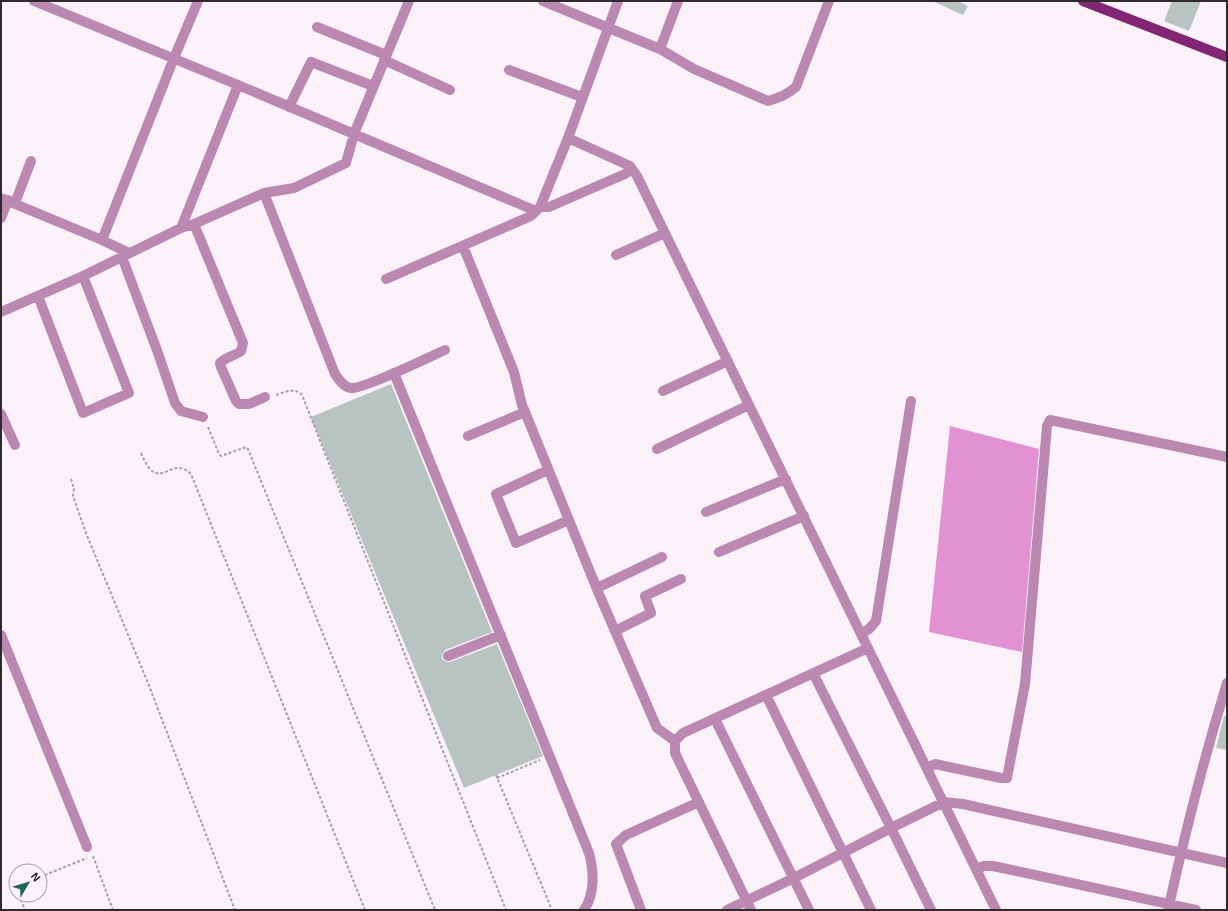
<svg xmlns="http://www.w3.org/2000/svg" width="1228" height="911" font-family="'Exo 2',sans-serif">
	<style>
		.forest { fill: #e292d3 }
		.building { fill: #b8c4c1 }
		.lines { fill: none; stroke-linecap: round; stroke-linejoin: round }
		.path { stroke: #a79fa5; stroke-width: 2; stroke-dasharray: 3 2; stroke-linecap: butt }
		.minor { stroke: #bb88b1; stroke-width: 10 }
		.major { stroke: #822575; stroke-width: 10 }
	</style>
	<rect width="100%" height="100%" fill="#fbf1f9"/>
	<path class="forest" d="M950 426 1039 449 1022 652 929 632Z"/>
	<path class="building" d="M932 1H958L968 6 963 15Z
		M1172 1H1201L1189 31 1164 21Z
		M391 384 492 632 445 650 442 655V659L447 662H450L497 644 543 756 464 788 311 417Z
		M1224 716H1227V750L1216 748Z"/>
	<g class="lines">
		<path class="path" d="M276 395C285 392 295 387 302 395L506 910
			M208 427 219 454 221 456 246 447 248 449 435 910
			M141 453C159 497 170 453 191 474L365 910
			M71 479 74 489 73 496 86 533 148 683 235 910
			M496 775 552 910
			M497 778 540 760
			M93 856 113 910
			M40 877 87 858
			M19 895 25 910"/>
		<path class="minor" d="M34 1 238 85 536 211
			M543 1 660 49 694 69 768 101C779 98 788 94 796 87L829 1
			M317 27 386 55
			M660 49 678 1
			M384 60 450 90
			M509 70 582 97
			M289 107 311 62 373 86
			M568 138 630 166 637 176 996 910
			M264 193 335 374C339 380 343 386 350 388 362 390 431 356 445 350
			M1 198 102 240 129 253
			M15 203 31 161
			M540 207H549L625 174 632 169
			M1 218 8 200
			M194 224 243 343 241 351C235 356 225 357 220 363L221 367 236 401 239 404H249L265 397
			M181 228 238 85
			M102 240 174 58 198 1
			M463 246 514 372 522 405 525 412 599 594 657 728 675 741
			M616 255 665 233
			M122 257 158 353 175 403 181 411 203 417
			M386 279 531 216 540 207 568 138 618 1
			M38 296 83 413 129 393 83 276
			M1 312 83 276 181 228 194 224 264 193 294 188 346 163 354 134 409 1
			M394 373 589 853C594 871 595 894 584 910
			M663 391 728 361
			M1 414 15 445
			M468 436 525 412
			M657 449 749 405
			M548 470 496 494 516 543 569 520
			M706 512 786 479
			M719 552 804 516
			M597 588 662 557
			M615 631 651 613 645 596 681 579
			M861 634 869 629 876 621 911 401
			M1 635 87 847
			M448 656 501 635
			M813 673 891 828 931 910
			M766 695 871 910
			M715 719 809 910
			M927 768 935 764 1001 778H1007L1025 684 1047 426 1050 420 1227 457
			M976 869 984 866H993L1196 910
			M641 910 616 844 626 835 699 802
			M727 910 794 878 891 828 944 802 963 804 1227 863
			M751 910 675 753V741L683 733 868 648
			M1168 910C1185 833 1204 758 1227 683"/>
		<path class="major" d="M1083 1 1227 57"/>
	</g>
	<rect width="1228" height="911" fill="none" stroke="#2e2a2d" stroke-width="4"/>
	<g transform="translate(28 883) rotate(52)"><circle r="19" fill="#fbf1f9" stroke="#a9a1a7"/>
	<path d="M0-3L7 15L0 10L-7 15Z" fill="#236658"/>
	<text y="-6" font-size="11" font-weight="bold" text-anchor="middle" fill="#2e2a2d">N</text>
	</g>
</svg>
